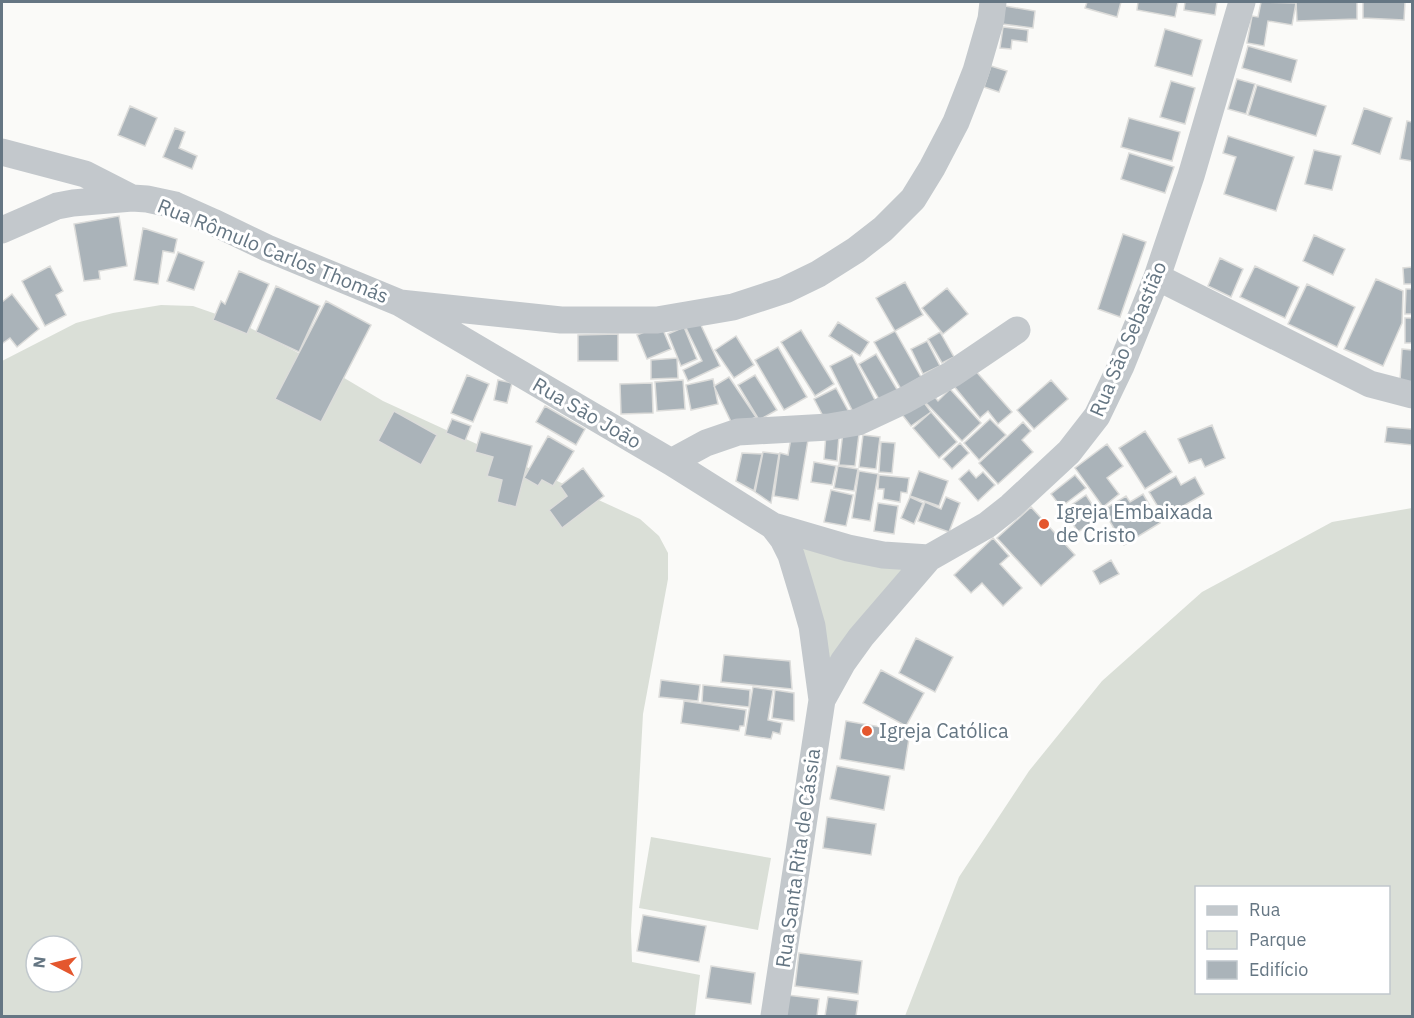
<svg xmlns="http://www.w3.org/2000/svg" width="1414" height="1018" font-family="'IBM Plex Sans',sans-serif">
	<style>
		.green { fill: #dadfd7; fill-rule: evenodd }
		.building { fill: #aab3b9; stroke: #dcdcda; stroke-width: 1.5 }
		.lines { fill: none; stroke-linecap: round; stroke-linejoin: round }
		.minor { stroke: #c3c8cc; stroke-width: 27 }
		.poi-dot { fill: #e4572e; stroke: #fff; stroke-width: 2 }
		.labels { text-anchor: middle; stroke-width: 6; stroke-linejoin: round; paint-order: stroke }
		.street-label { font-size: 20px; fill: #657683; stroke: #fff }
		.poi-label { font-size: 20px; fill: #657683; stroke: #fff; text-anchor: start }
	</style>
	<rect width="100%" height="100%" fill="#fafaf8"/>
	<path class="green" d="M161 305 193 306 239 322 329 369 383 401 640 519 659 536 668 553V579L643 714 631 931 632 962 700 975 695 1016H2V361L76 323 113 313ZM36 946H72V982H36Z
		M1412 508V1016H905L959 877 1029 771 1102 681 1202 592 1332 522ZM1196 888H1388V992H1196Z
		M797 543 912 564 825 677Z
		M651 837 771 858 758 930 639 908Z"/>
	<path class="building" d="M1087 2H1121L1117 17 1085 8Z
		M1138 2H1178L1175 17 1137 10Z
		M1185 2H1217L1215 15 1184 10Z
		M1261 2 1296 3 1292 25 1268 21 1264 46 1247 43 1252 16 1258 17Z
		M1296 2H1357V19L1297 21Z
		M1363 2H1405L1404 20 1363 18Z
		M1005 6 1035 11 1033 28 1002 24Z
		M1003 27 1028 30 1027 42 1012 40 1011 49 1000 48Z
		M1165 29 1202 40 1192 76 1155 66Z
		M1248 46 1297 60 1291 82 1242 68Z
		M991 66 1007 71 999 92 984 87Z
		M1237 79 1255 84 1246 114 1228 109Z
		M1171 81 1195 88 1185 124 1160 117Z
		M1257 85 1326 106 1316 136 1248 115Z
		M130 106 157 118 145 146 118 135Z
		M1364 108 1392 118 1380 154 1352 144Z
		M1129 118 1180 132 1172 161 1121 147Z
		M1407 121 1412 122V161L1400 159Z
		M175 128 185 132 179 148 197 156 192 169 163 157Z
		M1228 136 1294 157 1276 211 1224 194 1236 157 1223 153Z
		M1314 150 1341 156 1332 190 1305 184Z
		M1129 153 1174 167 1165 193 1121 179Z
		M119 216 127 266 99 271 100 279 84 281 74 224Z
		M143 228 177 239 174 253 163 251 158 284 134 280Z
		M1123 234 1146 242 1120 317 1098 309Z
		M1314 235 1345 249 1333 275 1303 261Z
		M178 252 204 262 194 290 167 281Z
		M1220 258 1243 269 1231 297 1208 286Z
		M50 266 63 291 56 295 66 315 45 326 22 281Z
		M1255 266 1299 287 1285 318 1240 297Z
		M1412 267V284H1404L1403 268Z
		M239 271 269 284 247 334 213 320 221 301 225 304Z
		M1376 279 1403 291 1402 323 1383 366 1344 349Z
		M905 282 923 315 895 331 876 298Z
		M1307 284 1355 307 1337 347 1288 324Z
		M276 286 320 306 299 352 256 332Z
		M947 288 968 314 943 334 922 308Z
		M1406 289H1412V314H1405Z
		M12 294 39 329 17 347 10 338 3 343 2 341V302Z
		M326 301 371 325 321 422 275 399Z
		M1405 318H1412V343H1405Z
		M699 321 720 366 688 381 683 370 702 361 686 328Z
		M838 322 869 342 860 356 829 336Z
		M661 325 671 349 647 359 637 335Z
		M684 327 697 359 681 366 668 334Z
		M801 330 834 384 815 396 781 342Z
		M895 331 921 377 901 389 874 342Z
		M940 332 954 357 942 363 928 339Z
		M618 334V361H578V335Z
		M736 336 754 365 734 378 715 350Z
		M927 341 940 366 923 374 911 349Z
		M778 347 807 397 784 410 755 360Z
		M1402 349 1412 350V382L1400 381Z
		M876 354 898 391 880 401 859 364Z
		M852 355 876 402 854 414 830 366Z
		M677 358 678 378 651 379V360Z
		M973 368 1012 412 998 424 988 411 980 418 953 385Z
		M467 375 489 384 473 422 451 413Z
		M755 375 777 410 759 420 738 385Z
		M729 377 756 417 734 428 714 386Z
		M713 379 718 404 691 410 686 385Z
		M498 380 512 383 507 403 494 400Z
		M683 380 685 409 657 411 655 382Z
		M1051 380 1068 399 1034 429 1017 410Z
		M652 383 653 413 621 414 620 384Z
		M836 388 850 414 824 418 814 399Z
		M950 389 981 423 962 441 926 403 934 396 938 401Z
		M920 397 931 412 911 426 900 412Z
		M545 406 585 429 576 445 536 422Z
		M394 411 437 435 421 465 378 441Z
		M931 412 957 442 939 458 913 428Z
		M452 419 471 426 465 441 446 433Z
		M990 419 1006 435 979 460 964 443Z
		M1023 422 1031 431 1022 440 1033 452 998 484 979 463Z
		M1212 425 1225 458 1205 467 1201 459 1189 463 1178 439Z
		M1387 427 1412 429V445L1385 442Z
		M1145 431 1172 472 1145 489 1119 448Z
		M481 432 532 446 516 507 497 502 502 480 487 476 493 457 475 452Z
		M843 432 859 434 855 466 839 465Z
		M826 434 839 436 837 461 824 459Z
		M863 435 880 437 876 469 859 467Z
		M548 436 574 451 553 486 542 480 538 486 524 478Z
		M791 438 808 440 798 500 774 496 780 453 788 455Z
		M881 442 895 443 892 473 879 472Z
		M960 443 969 453 952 469 943 459Z
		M1107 444 1123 466 1107 478 1119 494 1103 507 1075 468Z
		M763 452 779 454 771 503 755 492Z
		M742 453 762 454 754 491 736 481Z
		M814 462 836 466 832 485 811 482Z
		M838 466 858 469 854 491 834 488Z
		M583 468 604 496 562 528 549 510 567 496 560 486Z
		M969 470 976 478 983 472 995 485 978 501 959 479Z
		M859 471 878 474 870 521 852 518Z
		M919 471 948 481 939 506 910 496Z
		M879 475 909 478 907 493 901 492 900 502 883 499 884 489H878Z
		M1075 475 1086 488 1061 507 1051 494Z
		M1176 476 1181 485 1195 477 1204 494 1164 517 1149 492Z
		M831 490 853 495 846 526 824 522Z
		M1143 494 1160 523 1124 545 1103 510 1126 496 1130 502Z
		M1086 495 1100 517 1078 532 1064 510Z
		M910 497 923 503 914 524 901 518Z
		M946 497 960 503 949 532 918 521 925 502 941 509Z
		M878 503 898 506 894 534 874 531Z
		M1031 507 1075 555 1041 586 997 538Z
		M993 538 1009 556 1000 564 1022 588 1003 606 982 583 971 593 954 575Z
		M1111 560 1119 574 1100 584 1093 571Z
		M916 638 953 657 935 692 899 673Z
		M724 655 790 661 792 689 721 682Z
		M881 670 924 693 906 726 863 703Z
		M661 680 700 685 698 701 659 697Z
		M703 685 750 690 749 707 702 702Z
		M753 687 773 690 768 720 782 723 780 734 773 732 771 739 745 735Z
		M775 690 794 693V721L772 718Z
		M684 701 746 710 744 726H740L739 731 681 723Z
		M846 721 910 732 904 770 840 759Z
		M837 766 890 776 884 810 830 799Z
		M827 817 876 824 871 855 823 848Z
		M643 915 706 926 699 962 637 951Z
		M799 953 862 961 858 994 795 986Z
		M711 966 755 973 751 1004 706 998Z
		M787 995 819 999 817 1016H784Z
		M828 997 858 1001 856 1016H825Z"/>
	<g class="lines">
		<path class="minor" d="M2 152 85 174 132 198
			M2 230 57 206 73 203 132 198 147 199 175 205 213 222 267 248 400 303 561 320H657L733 307 785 290 818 274 856 250 883 229 913 199 932 168 956 122 976 71 991 19 993 2
			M1157 277 1370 384 1412 395
			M400 303 671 462 773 526 848 548 883 555 929 558 987 525 1011 506 1069 452 1097 416 1121 366 1157 277 1191 176 1242 2
			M671 462 706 443 738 432 829 427 858 422 905 400 952 374 1017 330
			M773 526 783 539 791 555 804 598 812 626 822 700 774 1016
			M822 700 843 662 861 637 929 558"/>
	</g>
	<g class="poi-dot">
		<circle cx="1044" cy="524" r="6"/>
		<circle cx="867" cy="731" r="6"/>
	</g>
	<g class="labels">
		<g class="street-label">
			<text transform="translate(273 251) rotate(22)" y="7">Rua Rômulo Carlos Thomás</text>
			<text transform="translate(1128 339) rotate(-67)" y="7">Rua São Sebastião</text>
			<text transform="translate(587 413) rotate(30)" y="7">Rua São João</text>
			<text transform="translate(798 858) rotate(-82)" y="7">Rua Santa Rita de Cássia</text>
		</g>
		<g class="poi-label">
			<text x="1056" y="519">Igreja Embaixada<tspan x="1056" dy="23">de Cristo</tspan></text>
			<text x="879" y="738">Igreja Católica</text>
		</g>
	</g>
	<rect width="1414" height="1018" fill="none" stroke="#657683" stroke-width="6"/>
	<rect x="1195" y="886" width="195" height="108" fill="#ffffff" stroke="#c1c8cd" stroke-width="1.5"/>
	<rect x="1207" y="906" width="30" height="9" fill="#c3c8cc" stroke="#c1c8cd" stroke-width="1.5"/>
	<text x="1249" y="916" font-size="18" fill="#657683">Rua</text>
	<rect x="1207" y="931" width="30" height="18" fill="#dadfd7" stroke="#c1c8cd" stroke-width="1.5"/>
	<text x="1249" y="946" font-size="18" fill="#657683">Parque</text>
	<rect x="1207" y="961" width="30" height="18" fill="#aab3b9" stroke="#c1c8cd" stroke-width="1.5"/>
	<text x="1249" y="976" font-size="18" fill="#657683">Edifício</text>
	<g transform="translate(54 964) rotate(277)"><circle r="28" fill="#ffffff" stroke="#c1c8cd" stroke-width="1.5"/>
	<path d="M0-4.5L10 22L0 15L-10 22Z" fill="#e4572e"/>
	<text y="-9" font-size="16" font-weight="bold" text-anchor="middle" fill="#657683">N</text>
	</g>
</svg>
